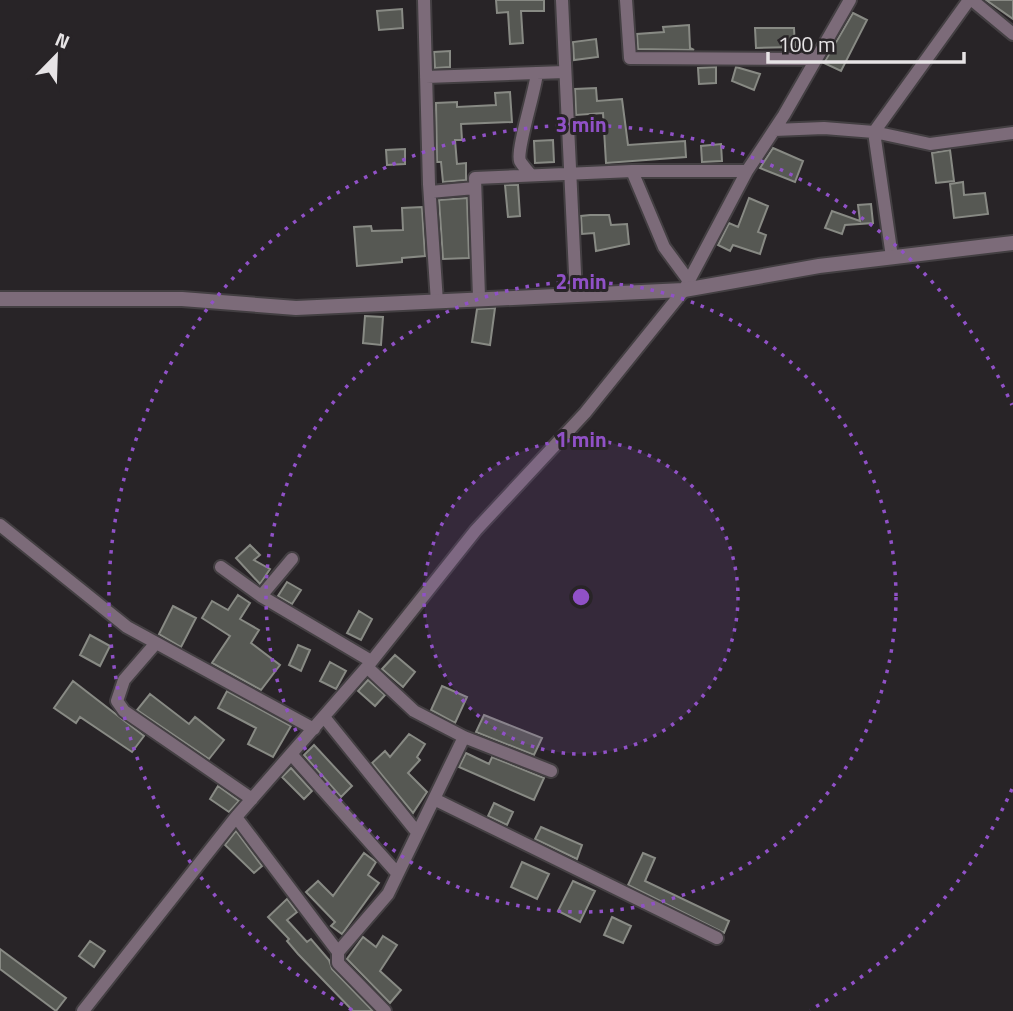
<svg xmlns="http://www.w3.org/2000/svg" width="1013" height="1011" font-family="'Titillium Web',sans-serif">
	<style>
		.building { fill: #565853; stroke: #888a84; stroke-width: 2 }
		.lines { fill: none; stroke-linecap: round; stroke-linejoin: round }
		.minor-casing { stroke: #433f42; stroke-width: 16 }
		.tertiary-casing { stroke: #433f42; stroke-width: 18 }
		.minor { stroke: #7c6b79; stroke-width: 12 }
		.tertiary { stroke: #7c6b79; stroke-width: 14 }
		.ring { fill: none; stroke: #9051c7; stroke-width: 3.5; stroke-dasharray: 3.5 7 }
		.centre { fill: #9051c7; stroke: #282427; stroke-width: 3.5 }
		.ring-label { font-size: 21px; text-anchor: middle; font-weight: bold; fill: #9051c7; stroke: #282427; stroke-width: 6; stroke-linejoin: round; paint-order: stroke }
	</style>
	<rect width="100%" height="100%" fill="#282427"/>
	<path class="building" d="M496 0H544V11H521L523 43 510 44 508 12 497 13Z
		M986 0H1013V19Z
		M402 9 403 28 379 30 377 11Z
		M853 13 867 20 841 71 824 63Z
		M689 25 690 48 694 50 638 49 637 34 664 32 663 27Z
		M755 28H794L795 47 756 48Z
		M596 39 598 57 574 60 573 42Z
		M450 51V67L435 68 434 52Z
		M716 67V83L699 84 698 68Z
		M736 67 760 74 754 90 732 81Z
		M596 88 597 101 622 99 628 145 685 141 686 157 606 163 603 113 576 115 575 89Z
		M510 92 512 122 461 124 462 140H455L457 164 466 163V180L443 182 441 162H437L436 103 457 102V107L496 105 495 93Z
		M553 140 554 162 535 163 534 141Z
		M721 144 722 161 702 162 701 146Z
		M773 148 803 161 795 182 760 168Z
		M405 149V164L387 165 386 150Z
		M950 150 954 181 936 183 932 153Z
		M963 182 964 195 985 193 988 214 954 218 950 184Z
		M505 185H518L520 216 508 217Z
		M467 198 469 258 443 259 439 200Z
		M749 198 768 206 758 232 766 235 760 254 733 245 730 251 718 245 729 223 738 227Z
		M871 204 873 223 845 225 842 234 825 228 832 211 860 221 858 205Z
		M422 207 425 256 402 258V262L357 266 354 227 371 226 372 231 403 230 402 208Z
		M590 215H609L611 225 627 224 629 244 596 251 594 233 582 234 581 216Z
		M495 308 490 345 472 342 477 309Z
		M365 316 383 317 381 345 363 343Z
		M250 545 260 555 254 560 270 569 260 584 236 558Z
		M287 582 301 590 292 604 278 596Z
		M238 595 250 603 240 619 259 630 251 643 280 665 261 690 212 663 230 636 202 618 212 601 228 610Z
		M173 606 196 618 181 647 159 634Z
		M359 611 372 619 361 640 347 633Z
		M90 635 110 646 100 666 80 655Z
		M298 645 310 650 301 671 289 665Z
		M395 655 415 672 403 687 382 669Z
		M330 662 346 671 336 689 320 681Z
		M368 680 385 695 375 706 358 691Z
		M73 681 144 736 132 752 80 717 76 723 54 708Z
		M442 686 467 697 455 723 431 710Z
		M227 691 291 726 273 757 248 744 256 728 218 708Z
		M150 694 189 724 195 717 224 740 209 759 137 710Z
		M484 715 542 738 534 755 476 732Z
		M409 734 425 744 417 757 420 760 408 773 427 792 413 813 372 763 385 751 390 757Z
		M314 745 352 786 341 797 304 755Z
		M466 753 489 764 492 757 544 778 534 800 459 767Z
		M291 768 312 791 304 799 282 777Z
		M218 786 239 801 229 812 210 799Z
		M494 803 513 812 507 825 488 816Z
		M541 827 582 845 577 859 535 839Z
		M236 831 262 866 254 873 225 845Z
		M364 853 376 862 368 875 379 883 342 934 331 926 335 922 306 892 318 881 333 896Z
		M643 853 655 858 645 881 729 921 724 933 628 885Z
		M522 862 549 874 537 899 511 887Z
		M573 881 595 891 580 922 558 911Z
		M287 899 297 912 287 920 307 942 311 939 329 960 332 969 373 1011H353L298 954 287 941 289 939 268 917Z
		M612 917 631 926 623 943 604 935Z
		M383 936 397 945 380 971 401 990 390 1003 347 959 363 937 376 947Z
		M90 941 105 951 94 967 79 956Z
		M0 949 66 998 56 1011 0 969Z"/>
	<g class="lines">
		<g class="minor-casing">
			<path id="minor" d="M424 0 429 184 437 302
				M562 0 576 294
				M626 0 630 58 816 59
				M972 0 1013 34
				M426 77 565 72
				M774 130 824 128 874 132 930 144 1013 133
				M632 171 664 247 689 281
				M530 174C527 170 522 165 520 161 516 150 535 92 537 73
				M430 192 475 188
				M892 257 874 132 969 0
				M479 297 475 178 632 171H747
				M0 525 127 627 314 729
				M221 567 261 596 371 661
				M261 596 292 559
				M156 643 124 680 117 701 124 711 252 799
				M367 667 414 711 464 737 551 771
				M324 717 416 831
				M291 754 397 873
				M434 799 717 938
				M236 817 338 952V963L385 1011
				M338 952 388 894 464 737
				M83 1011 236 817 367 667 476 530 585 413 684 290 747 171 784 115 850 0"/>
		</g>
		<g class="tertiary-casing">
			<path id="tertiary" d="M0 299H182L296 308 684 290 819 266 1013 243"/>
		</g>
		<use href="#minor" class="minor"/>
		<use href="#tertiary" class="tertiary"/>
	</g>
	<circle cx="581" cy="597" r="157" fill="#9051c7" fill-opacity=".12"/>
	<g class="ring">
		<circle cx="581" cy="597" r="157"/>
		<circle cx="581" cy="597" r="315"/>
		<path d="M1012 789A472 472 0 0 1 810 1010M352 1010A472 472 0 1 1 1012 405"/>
	</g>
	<circle cx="581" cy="597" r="10" class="centre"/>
	<g class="ring-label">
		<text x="581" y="132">3 min</text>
		<text x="581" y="289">2 min</text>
		<text x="581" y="447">1 min</text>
	</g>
	<g transform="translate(56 56) rotate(23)" stroke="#282427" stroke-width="5" paint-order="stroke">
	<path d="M0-5L12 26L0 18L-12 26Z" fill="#e6e3e5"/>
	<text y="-10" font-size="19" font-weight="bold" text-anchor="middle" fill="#e6e3e5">N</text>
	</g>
	<path d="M768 52v10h196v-10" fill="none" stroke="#e6e3e5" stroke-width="3.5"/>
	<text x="778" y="52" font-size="21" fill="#e6e3e5" stroke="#282427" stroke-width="5" paint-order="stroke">100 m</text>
</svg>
